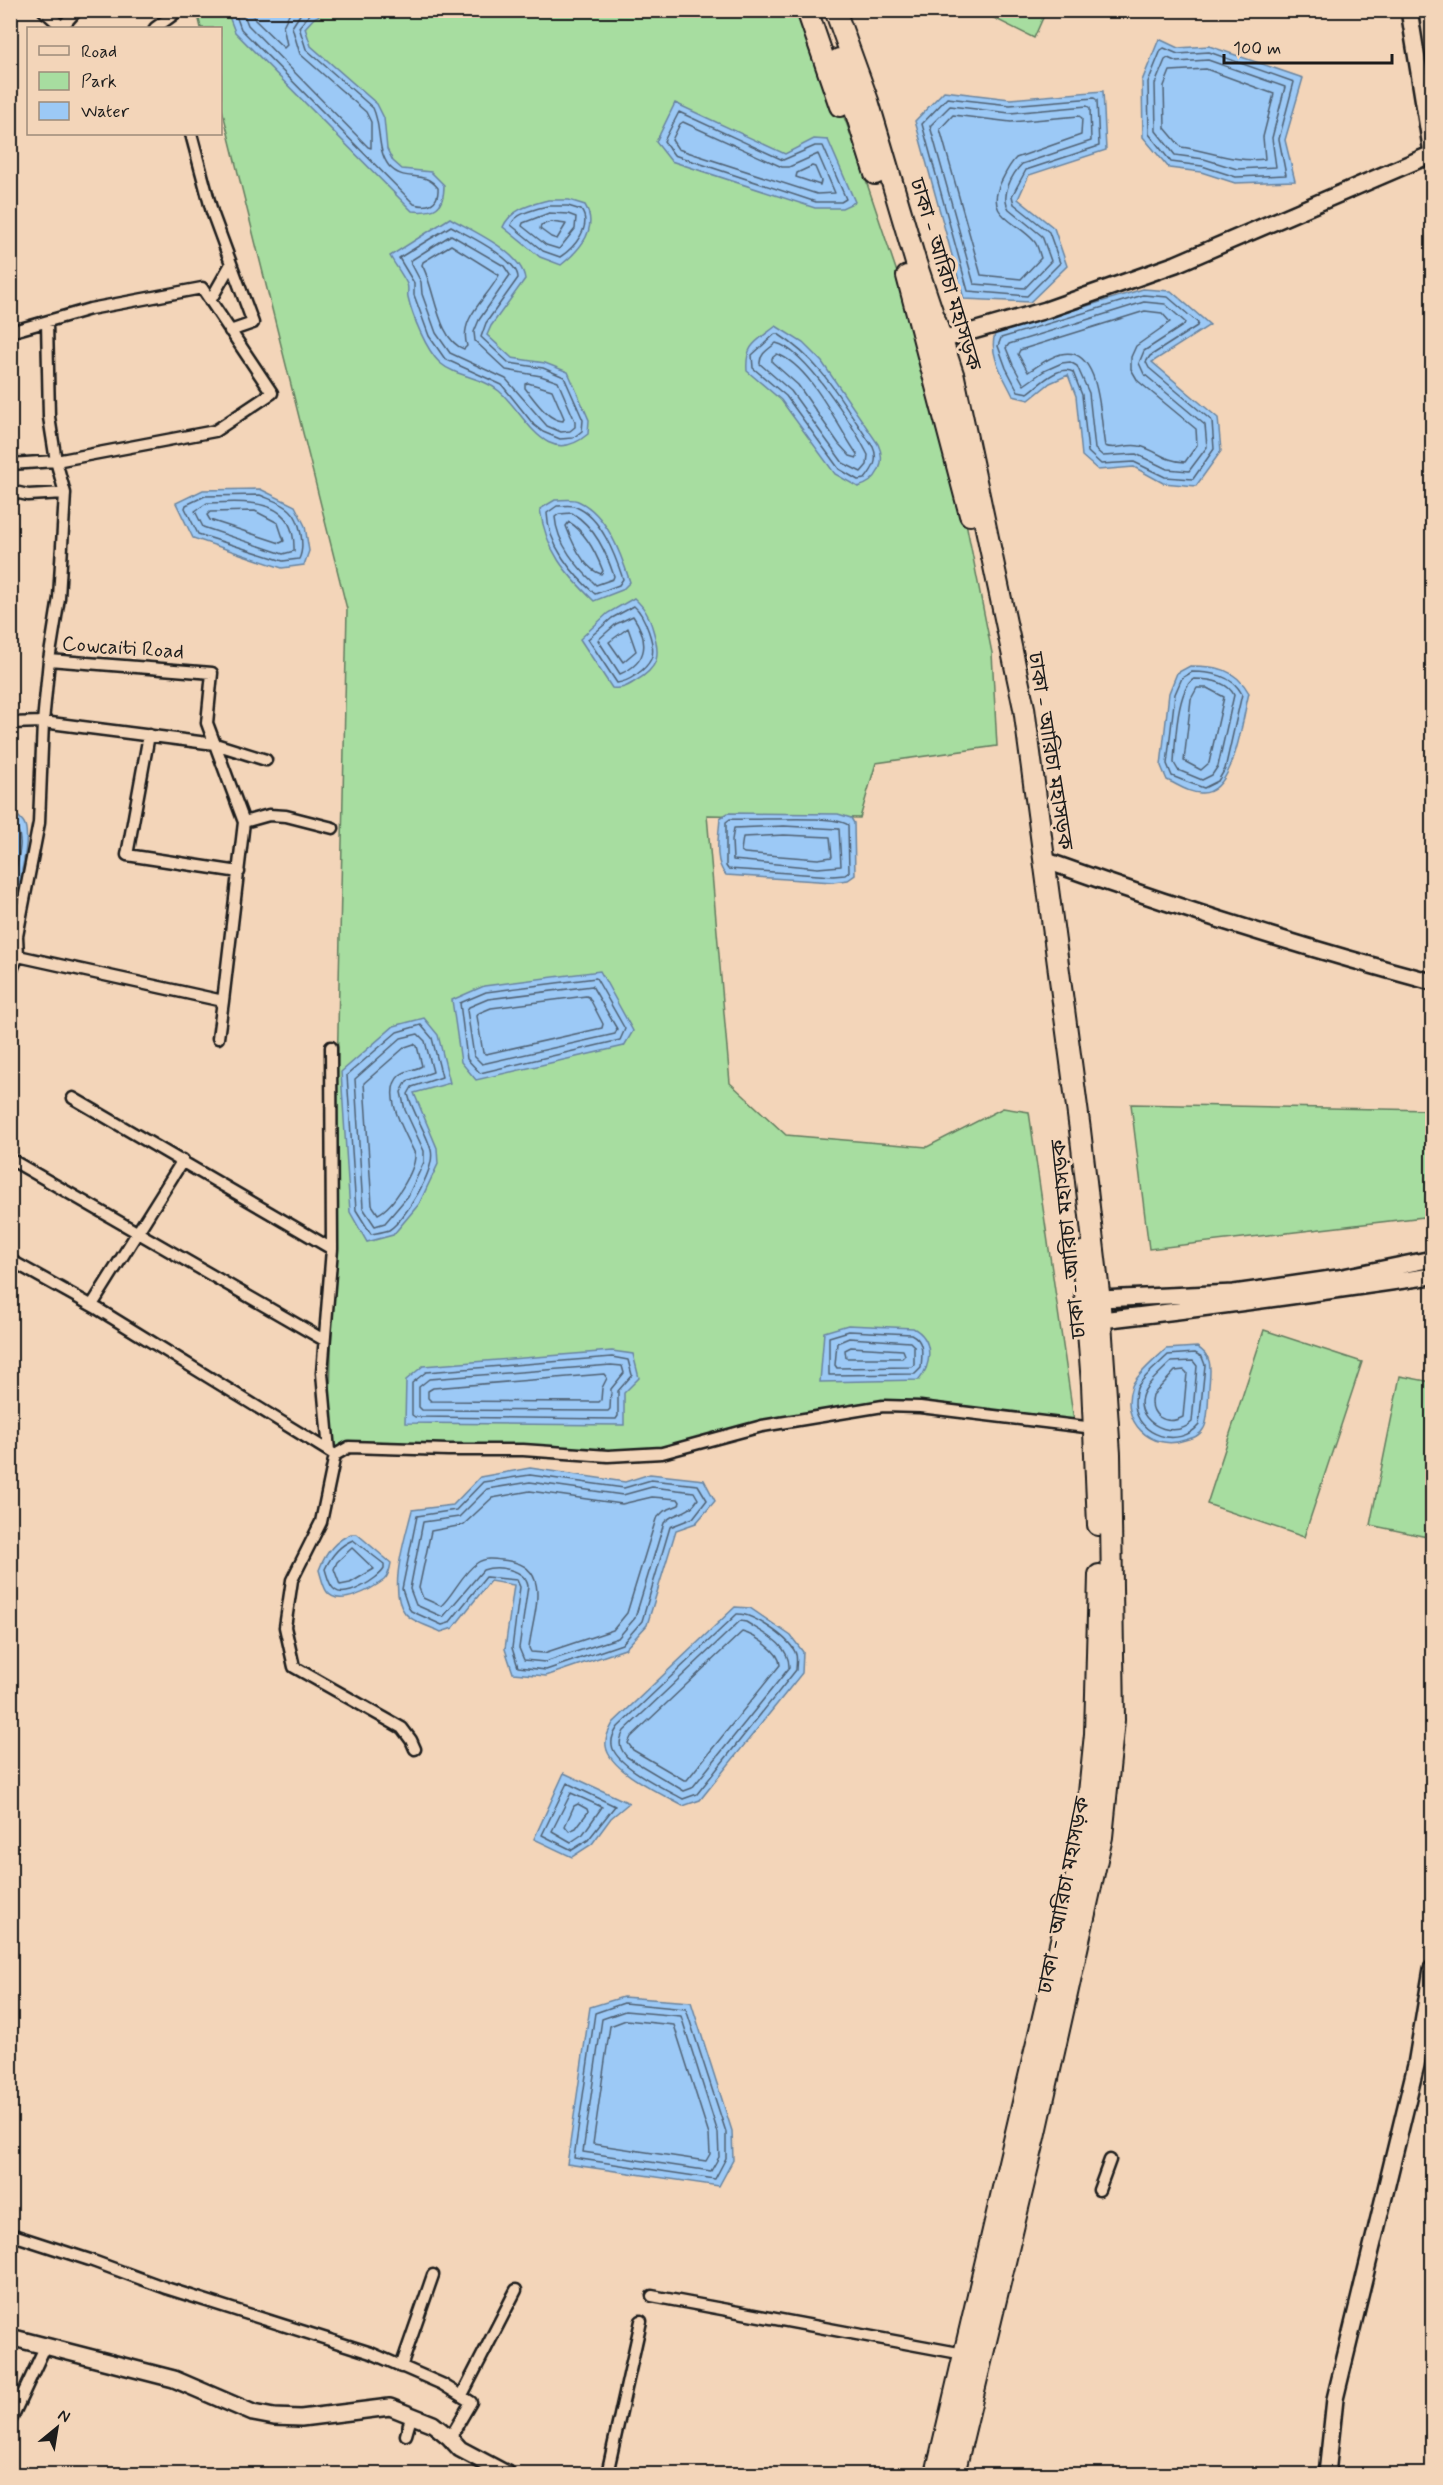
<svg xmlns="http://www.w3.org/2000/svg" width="1443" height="2485" font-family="Mynerve,'Noto Sans Bengali',sans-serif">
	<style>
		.green { fill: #a7dda0; stroke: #627c5e; stroke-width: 1.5 }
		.water { fill: #9cc9f6; stroke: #69849f; stroke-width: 1.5 }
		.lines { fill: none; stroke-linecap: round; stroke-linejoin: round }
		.shore { stroke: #4f6173; stroke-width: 1.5 }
		.street-casing { stroke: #1c1c1c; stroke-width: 15 }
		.secondary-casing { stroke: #1c1c1c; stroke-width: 20 }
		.highway-casing { stroke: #1c1c1c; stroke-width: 24 }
		.street { stroke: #f3d5b9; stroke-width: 10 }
		.secondary { stroke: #f3d5b9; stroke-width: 15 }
		.highway { stroke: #f3d5b9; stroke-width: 20 }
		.labels { text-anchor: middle; stroke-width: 6; stroke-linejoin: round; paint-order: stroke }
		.street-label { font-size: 21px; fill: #1c1c1c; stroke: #f3d5b9 }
	</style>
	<rect width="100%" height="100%" fill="#f3d5b9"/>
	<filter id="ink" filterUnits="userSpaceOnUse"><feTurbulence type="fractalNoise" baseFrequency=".0167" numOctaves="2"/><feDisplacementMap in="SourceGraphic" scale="12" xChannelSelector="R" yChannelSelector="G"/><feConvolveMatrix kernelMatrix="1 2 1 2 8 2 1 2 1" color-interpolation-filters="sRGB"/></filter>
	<g filter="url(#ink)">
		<path class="green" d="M197 11H803L849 130 944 412 992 653 997 746 876 763 860 818 707 815 730 1083 786 1135 927 1147 1003 1108 1029 1112 1075 1428 883 1406 630 1455 329 1451 347 609 221 105 220 28H201Z
			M986 11V10L1046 11 1034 38 986 14Z
			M1131 1104 1432 1110V1216L1149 1249Z
			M1264 1330 1362 1362 1304 1537 1207 1504Z
			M1400 1376 1432 1382V1538L1370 1525Z"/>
		<path class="water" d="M227 11H328L314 18 305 28 311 46 377 104 384 118 387 149 393 161 402 169 431 172 444 185C444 209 435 213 412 211L235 32Z
			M1159 39 1178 48 1209 46 1303 78 1285 140 1295 181 1235 183 1201 172 1169 168 1143 137 1142 81Z
			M944 91 1010 99 1103 91 1106 150 1029 175 1018 199 1054 228 1067 266 1030 302 964 299 915 121Z
			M675 103 785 154 814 139 828 140 855 202 842 208H815L671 161 656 142Z
			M548 200H569L585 205C599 228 580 250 561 265L540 257 503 227C511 209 530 205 548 200Z
			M450 218C472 231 522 252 525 279L491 326 487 335 512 358 545 363 568 372 589 420 588 434C545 470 526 414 499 391 483 377 456 377 440 363 426 350 412 315 408 297 407 292 409 288 407 284 402 274 395 265 390 256Z
			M1143 289 1171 291 1210 325 1152 362 1218 418 1221 451 1196 486 1163 483 1134 467 1098 470 1082 456 1076 396 1068 375 1050 383 1029 400 1013 396C1004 377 988 354 995 334Z
			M776 326 803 343 822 362 878 444C887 463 877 482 858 487L835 474 781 400 747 371C745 344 756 342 776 326Z
			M260 489 295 506 305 526 309 551 304 565 282 568 193 538 176 503 203 490Z
			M555 500C562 500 572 498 578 501 607 514 621 554 630 582L622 590 594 601C565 573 546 551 540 509Z
			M634 598C645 608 649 616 653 630 661 656 659 668 634 682 626 687 622 689 612 688L580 639 608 613Z
			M1190 666C1216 666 1235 668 1249 693 1242 719 1235 793 1202 793 1191 794 1178 785 1167 780L1161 766 1169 693 1177 673Z
			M11 810C15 814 21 818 24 823 34 839 11 908 11 931Z
			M728 813 838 814 851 818 854 823 855 875 848 880 833 882 726 875C713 862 719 835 720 818Z
			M600 971 633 1031 624 1046 476 1080 461 1062 452 1000 484 986Z
			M424 1018 438 1035 450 1083 414 1093 437 1148 438 1164 419 1204 393 1235 367 1242 350 1212 341 1072 394 1026Z
			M848 1325 913 1328C934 1339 932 1364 919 1380L820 1382 824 1332Z
			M1197 1347C1214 1357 1210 1370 1209 1387 1208 1399 1209 1419 1204 1428 1200 1436 1193 1438 1185 1440 1151 1452 1119 1421 1132 1386 1136 1375 1157 1358 1166 1349Z
			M612 1351 633 1354 639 1378 624 1393V1425L405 1423 406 1380 423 1366Z
			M530 1468 625 1482 650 1474 704 1480 715 1501 696 1523 676 1530 647 1625 625 1649 546 1676 513 1673 505 1649 514 1585 490 1581 453 1628 441 1632C431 1627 412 1622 405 1613 387 1591 406 1535 412 1510L453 1505 480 1477Z
			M351 1534H357L391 1563C390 1569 389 1575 384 1580 372 1589 339 1608 327 1592 323 1587 321 1576 319 1570 325 1554 334 1541 351 1534Z
			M735 1607 750 1608 791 1636 803 1652 802 1673 700 1800 683 1806C662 1794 609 1771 606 1746 605 1737 609 1731 613 1723Z
			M564 1773 629 1803 611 1818 592 1844 572 1857 534 1839Z
			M623 1997 691 2002 732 2131 733 2160 719 2186 567 2164 590 2007Z"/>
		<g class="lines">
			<path class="shore" d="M234 10 241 29 414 204C428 208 439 204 438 188 422 168 405 184 389 166 376 149 382 127 373 108L306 49 299 27 310 14 316 10
				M242 10 248 25 368 147 371 148V122L366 112 300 54 292 27 303 10
				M251 10 255 20 284 48 287 45 283 26 291 10
				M1164 48 1178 54 1209 52 1294 82 1279 139 1286 175 1236 177 1202 166 1171 162 1149 134 1148 82 1161 50Z
				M1168 58 1177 62 1208 60 1285 87 1272 138 1276 167 1237 169 1204 159 1175 155 1156 131 1155 84 1165 60Z
				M1206 69 1274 94 1263 137 1265 159C1236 163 1209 151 1181 147L1165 128 1164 86 1170 71Z
				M947 98 1010 105 1094 98 1097 100 1099 146 1026 170 1012 196 1014 204 1049 232 1060 263 1027 296 968 291 922 124Z
				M950 106 1010 113 1087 106 1090 108 1091 141 1022 164C1012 174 1000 196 1009 209L1042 236 1051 261 1025 288 974 284 930 126Z
				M679 112 783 160 815 146H823L846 199 841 202H816L674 155 664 141Z
				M953 115 1011 122 1079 116 1082 118 1081 135 1016 158C1009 165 1005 174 1001 182 984 217 1016 220 1034 241 1038 245 1039 253 1041 258L1021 279 981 275 940 129Z
				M683 122 782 167H789L818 154 835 193 817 194 678 149 672 140 680 124Z
				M812 166 815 167 821 181 820 185 796 177 797 173Z
				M548 206H568L581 210C593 226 574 248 560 257L543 251 511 225C515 213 536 209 548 206Z
				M549 213 568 214 576 217 575 229 559 249 546 245 522 226 523 223Z
				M551 222 566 224 557 239 551 237 540 229 541 225Z
				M451 226C467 235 518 259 518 278L486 323 481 337 509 363 543 368 564 377 583 420 582 431 573 438 560 439 543 432 534 425 502 385 445 359 429 336 414 295V283L399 258Z
				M451 235 504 266 510 275 479 320 474 332 475 341 506 370 541 376 558 382 575 421V427L570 431 561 432 547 426 506 379 450 353 436 333 422 294 421 282 410 261Z
				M451 245 499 275C488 298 458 318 467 346L464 349C437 340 435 287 422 265L423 262Z
				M1143 295 1168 297 1198 323 1197 326 1150 356 1146 362 1149 368 1212 421 1214 449 1193 479 1165 477 1134 462 1101 464 1088 452 1082 395 1073 372C1059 364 1039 385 1028 393L1018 391 1006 368 998 346 1001 338Z
				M1144 302 1165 304 1185 322 1184 325 1144 351 1139 363 1144 374 1205 425 1207 447 1189 471 1167 469 1136 454 1103 456 1095 449 1089 393 1077 366 1070 362 1062 363 1044 371 1024 385 1013 365 1006 348 1009 344Z
				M1145 311 1162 313 1170 322 1136 346 1131 357V369L1138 381 1196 429 1197 445 1185 462C1163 461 1157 450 1139 446 1127 443 1116 451 1105 446 1100 423 1102 344 1061 354 1049 357 1038 366 1028 372L1018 354 1020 350Z
				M775 334H778C825 364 842 403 873 447 879 460 873 469 865 479L858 480 839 469 786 396 753 368 752 355Z
				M776 343C806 350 854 427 868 455L867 465 861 472 843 463 791 391 760 364C759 354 769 349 776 343Z
				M777 354C811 366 837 426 857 454V458L850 456 839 444 798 385 772 362V358Z
				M528 383 552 390 564 418 563 421C547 420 535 400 525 388V384Z
				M260 495C269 499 283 503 290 510 301 520 305 547 299 559L283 561 198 534 185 508 186 505 205 496Z
				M207 503C246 502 296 496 294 551L283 554 203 527 195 511Z
				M557 506C563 506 571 504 576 507 601 517 615 555 623 579L619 585 595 594C572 574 548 545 547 513Z
				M210 512 255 511 278 523 284 541 280 543 210 520 207 515Z
				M572 513C595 527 606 552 614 576L613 579 596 585C577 567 557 544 555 517L559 514Z
				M569 522C586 532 596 553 603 571L601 574C584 569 572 542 566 526Z
				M634 606C644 614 657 647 651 659 646 670 628 682 617 683L588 639 612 618Z
				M633 616C649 640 649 662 620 674L598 640 616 624Z
				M628 628 636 651 623 662 609 642Z
				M1192 672C1211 672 1232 675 1242 694L1225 769 1218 781 1204 788 1187 782 1172 776 1167 764 1175 694 1182 678Z
				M1194 679C1208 679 1227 681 1234 695L1218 766 1212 775 1202 780 1178 770 1174 763C1175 744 1177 688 1194 679Z
				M1197 688H1207L1224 697 1209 763 1201 770 1184 761 1191 699Z
				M10 818C30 835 15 869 10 892
				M730 819C753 821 835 814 848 825L849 872 845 875 833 876 728 869 726 866V822Z
				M784 826 839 829 841 866 818 868 733 860 732 840 734 828Z
				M784 835 830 837 832 857 818 859 744 853 741 851 743 837Z
				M596 978 625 1029 620 1040 480 1073 467 1059 460 1003 486 992Z
				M592 986 617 1029 615 1034 482 1064 474 1056 467 1010 469 1007 488 999Z
				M586 996 589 997 603 1024 602 1028 486 1054 483 1053 477 1016 479 1013 491 1008Z
				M421 1025 432 1038 442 1077 412 1087 408 1094C413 1114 426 1131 431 1150 436 1169 405 1220 389 1230 384 1232 376 1233 371 1234L356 1210 347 1075 397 1032Z
				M418 1034 425 1041 433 1072 407 1081 401 1092 405 1110 424 1151V1162L408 1196 385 1223 375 1226 363 1208 355 1079 401 1038Z
				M414 1044 417 1046 422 1066C415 1070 407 1070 400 1075 380 1093 406 1134 415 1154 416 1170 393 1207 378 1214L372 1205 364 1083 405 1047Z
				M849 1331 911 1334C925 1341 922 1354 921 1368L915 1374 829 1375V1337Z
				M849 1338 910 1342 914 1346V1365L911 1367 837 1368 835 1365 837 1343Z
				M851 1347 903 1350 905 1355 902 1358H846L845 1350Z
				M1195 1353 1202 1357 1205 1365 1199 1425C1179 1449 1137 1436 1135 1405 1135 1399 1135 1391 1138 1386 1145 1375 1159 1364 1168 1355Z
				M612 1357 628 1360 632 1375 618 1391V1416L616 1419 415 1417 412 1415V1383L426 1372Z
				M1193 1361 1197 1366 1192 1422C1171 1443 1128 1418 1145 1390 1151 1380 1163 1370 1171 1362Z
				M611 1365 622 1366 624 1373 611 1389 610 1409 608 1411 422 1410 419 1407V1387L429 1379Z
				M1184 1370 1187 1373 1183 1417C1166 1426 1148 1416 1153 1395L1175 1371Z
				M604 1374 607 1378 602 1388 601 1400 599 1402 431 1401 428 1398V1391L433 1388Z
				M530 1475 624 1488 651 1480 698 1485 707 1500 693 1518 670 1527 642 1621 622 1644 546 1670 518 1667 512 1648 520 1587 517 1580 486 1577 449 1623 442 1625 411 1611 408 1607 402 1589 417 1516 456 1510 483 1482Z
				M530 1482 623 1495 652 1487 694 1492 698 1499C687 1517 675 1510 664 1523L635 1618 618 1638 545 1662 524 1660 519 1648 528 1586C525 1569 498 1565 483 1570L443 1617 416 1605 410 1589 423 1522 459 1517 487 1489Z
				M530 1491 622 1504 652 1497 678 1499 680 1502 679 1505 664 1511 656 1519 627 1613 613 1630 544 1653 531 1652 529 1648C532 1617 554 1568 509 1561 498 1560 487 1556 477 1563 462 1573 454 1594 441 1606L423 1598 419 1588 431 1531 463 1525 492 1498Z
				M353 1540 384 1564V1569C378 1579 346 1599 335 1590 329 1586 327 1575 325 1569 331 1556 340 1545 353 1540Z
				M352 1548 374 1569 350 1583 340 1585 334 1569 337 1562Z
				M737 1614C752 1613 788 1637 795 1652 798 1657 796 1664 796 1670L697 1794 683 1799C665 1789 614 1765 612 1745 611 1738 614 1733 618 1727Z
				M740 1621 746 1622C763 1633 790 1644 789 1668L692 1788 684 1791 627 1757C619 1748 618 1742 624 1731Z
				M742 1632C754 1635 780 1651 780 1665L687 1780H684L633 1750 628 1743 631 1737Z
				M567 1783 615 1806 588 1840 572 1850 542 1835Z
				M571 1793 602 1807 583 1834 571 1842 552 1831Z
				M578 1804 587 1809 588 1812 576 1828 569 1831 565 1826 574 1806Z
				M624 2003 686 2009 726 2132V2158L715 2179 574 2158 595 2013Z
				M625 2011 681 2016 718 2133 719 2157 711 2171 583 2152 602 2019Z
				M626 2020 674 2025 709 2135 710 2154 706 2161 593 2144 610 2026Z"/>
			<g class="street-casing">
				<path id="street" d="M43 10 62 27 77 10
					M155 28 173 15 171 10
					M191 134 212 212 253 323 230 331
					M210 301 231 264
					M47 322 49 417 56 461 65 493 59 598 49 660 212 673 207 723 244 822
					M10 332 90 309 202 288 272 393 215 431 56 461 10 464
					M10 491 28 495 65 493
					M10 723 43 722 215 744 266 760
					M149 735 127 855 239 872
					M18 956 223 1001 244 822 269 815 286 816 333 828
					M10 974 18 956 17 936 39 823 43 722 49 660
					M218 1038 223 1001
					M331 1047 332 1249
					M73 1098 332 1249 322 1373 329 1451
					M10 1159 324 1340
					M10 1260 98 1309 332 1453
					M92 1305 183 1160
					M415 1749 411 1740 402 1728 294 1667 285 1627 292 1580 321 1522 335 1455 349 1447 448 1450H523L608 1456 662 1453 762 1426 883 1406 920 1407 1094 1428
					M1099 2190 1110 2160
					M10 2234 90 2260 166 2288 371 2353 442 2384 471 2402 450 2438
					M652 2296 964 2354
					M401 2367 433 2275
					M462 2395 516 2290
					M10 2422 45 2347
					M406 2435 412 2414
					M607 2474 641 2321"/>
			</g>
			<g class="secondary-casing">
				<path id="secondary" d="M1409 10 1432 153
					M942 340 1046 310 1176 264 1432 154
					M1044 860C1172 906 1301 947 1432 982
					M1100 1299 1234 1293 1338 1278 1432 1259
					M1101 1320C1212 1308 1322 1292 1432 1276
					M10 2337 174 2379 253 2413 274 2417 301 2418 390 2407 433 2424 449 2437 460 2449 507 2474
					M1327 2474 1335 2399 1416 2065 1432 1969"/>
			</g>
			<g class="highway-casing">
				<path id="highway" d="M807 10 840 106
					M835 10 868 101 916 263 954 377 1024 708 1080 1130 1099 1293 1110 1454 1114 1720 1102 1837 1035 2137 954 2474
					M839 59 875 174
					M907 276 970 515
					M1082 1252 1092 1384 1098 1525
					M936 2474 1084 1842 1095 1734 1099 1575"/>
			</g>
			<use href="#street" class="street"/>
			<use href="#secondary" class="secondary"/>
			<use href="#highway" class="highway"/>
		</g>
	</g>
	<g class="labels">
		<g class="street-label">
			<text transform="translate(946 274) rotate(73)" y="7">ঢাকা - আরিচা মহাসড়ক</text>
			<text transform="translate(123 647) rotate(4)" y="7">Cowcaiti Road</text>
			<text transform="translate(1051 751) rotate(81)" y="7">ঢাকা - আরিচা মহাসড়ক</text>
			<text transform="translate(1068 1239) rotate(-96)" y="7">ঢাকা - আরিচা মহাসড়ক</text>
			<text transform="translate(1063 1895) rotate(-79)" y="7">ঢাকা - আরিচা মহাসড়ক</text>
		</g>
	</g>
	<rect width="1443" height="2485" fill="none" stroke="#f3d5b9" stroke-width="36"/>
	<rect x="18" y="18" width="1407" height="2449" fill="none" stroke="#1c1c1c" stroke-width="2" filter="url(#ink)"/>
	<rect x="27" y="27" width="195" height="108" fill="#f3d5b9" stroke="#9d8b7a" stroke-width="1.5"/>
	<rect x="39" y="46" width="30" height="9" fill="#f3d5b9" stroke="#9d8b7a" stroke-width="1.5"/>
	<text x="81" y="57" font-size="18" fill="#1c1c1c">Road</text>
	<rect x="39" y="72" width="30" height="18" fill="#a7dda0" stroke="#9d8b7a" stroke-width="1.5"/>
	<text x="81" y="87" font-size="18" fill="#1c1c1c">Park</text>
	<rect x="39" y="102" width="30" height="18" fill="#9cc9f6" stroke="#9d8b7a" stroke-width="1.5"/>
	<text x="81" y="117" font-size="18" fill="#1c1c1c">Water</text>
	<g transform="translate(57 2428) rotate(30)" stroke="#f3d5b9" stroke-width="4.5" paint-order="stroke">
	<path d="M0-4.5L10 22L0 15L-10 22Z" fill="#1c1c1c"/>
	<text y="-9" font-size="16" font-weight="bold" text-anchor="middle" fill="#1c1c1c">N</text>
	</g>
	<path d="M1224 54v9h168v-9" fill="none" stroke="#1c1c1c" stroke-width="3"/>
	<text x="1233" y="54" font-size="18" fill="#1c1c1c" stroke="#f3d5b9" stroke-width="4.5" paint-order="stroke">100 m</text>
</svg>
